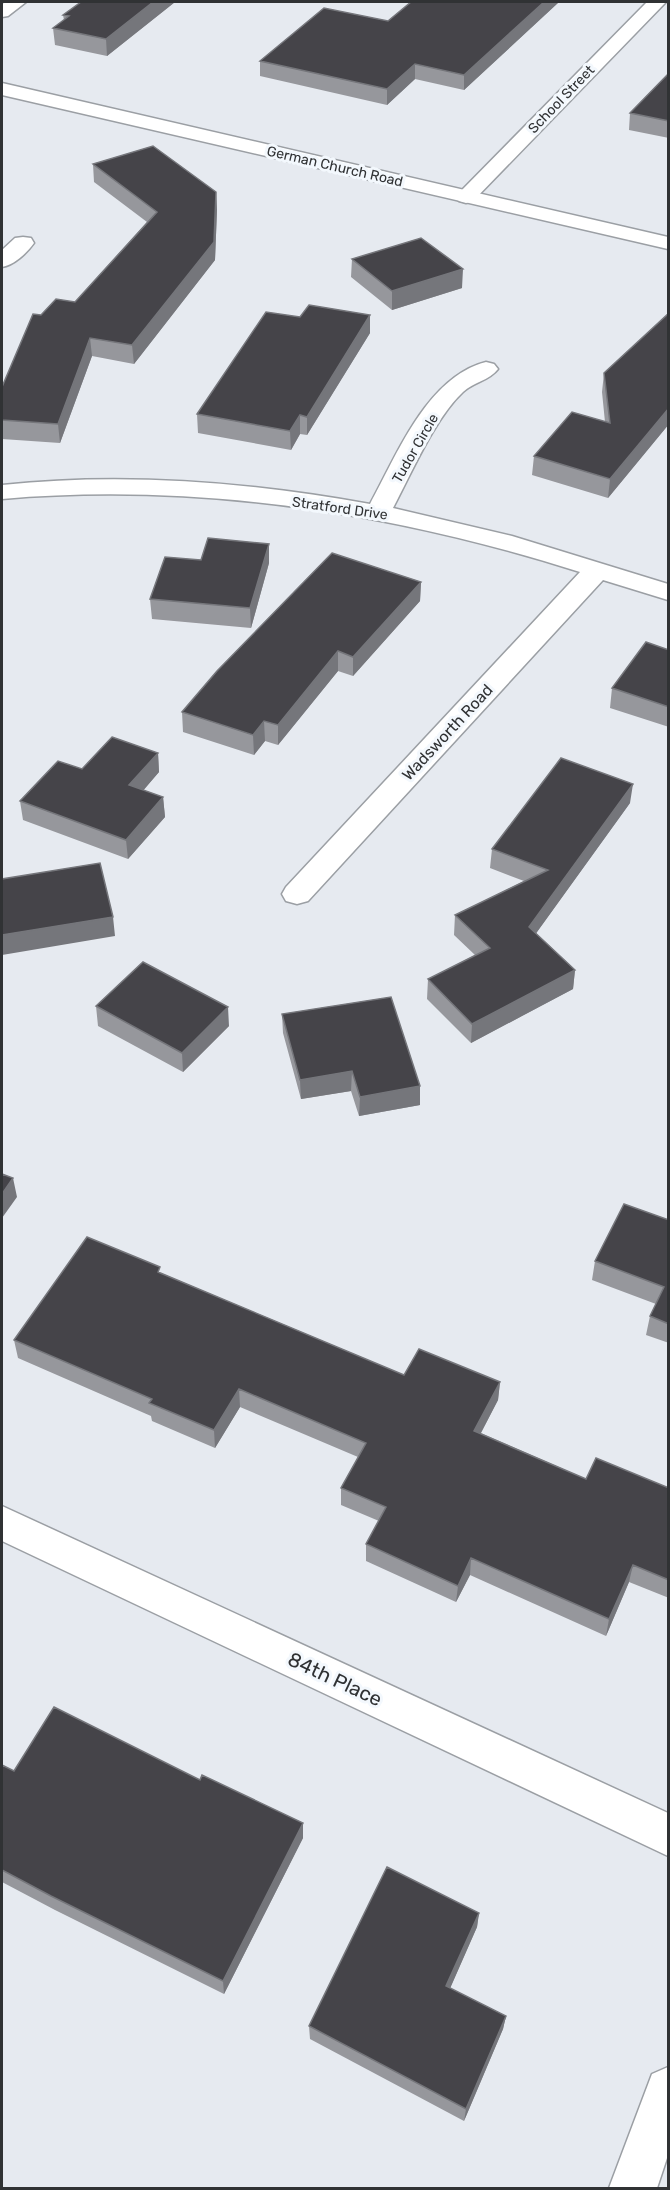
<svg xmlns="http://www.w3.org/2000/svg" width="670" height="2190" font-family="Rubik,sans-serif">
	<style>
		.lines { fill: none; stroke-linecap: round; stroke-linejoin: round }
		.street-casing { stroke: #9b9fa4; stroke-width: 3 }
		.secondary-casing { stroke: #9b9fa4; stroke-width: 3 }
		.street { fill: #fff; fill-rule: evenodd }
		.secondary { fill: #fff; fill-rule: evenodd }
		.wall { fill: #96979c }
		.shaded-wall { fill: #75767b }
		.building { fill: #454449; stroke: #75767b; stroke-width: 1.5 }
		.labels { text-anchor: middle; stroke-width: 6; stroke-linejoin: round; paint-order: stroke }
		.far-street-label { font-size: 14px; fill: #303234; stroke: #f3f8fd }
		.street-label { font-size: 16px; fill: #303234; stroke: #f3f8fd }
		.near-street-label { font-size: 20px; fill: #303234; stroke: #f3f8fd }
	</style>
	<rect width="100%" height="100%" fill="#e6eaf0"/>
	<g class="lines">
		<g class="street-casing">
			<path id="street" d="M6 2H26L8 16 2 17V4Z
				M647 2H666L473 201 466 203 459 201 456 197 459 193Z
				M23 237 31 238 34 243C27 253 14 265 2 267V250L15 238Z
				M486 362 494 364 498 369C489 381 473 382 463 392 435 418 411 474 393 508L512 536 668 584V600L603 580 308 901 297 904 286 901 282 894 286 887 580 572C394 513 198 482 2 499V485C124 472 249 482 370 504 397 455 427 377 486 362Z
				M2 1506 668 1813V1856L2 1541Z
				M668 2067V2155L657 2188H609L652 2074Z"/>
		</g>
		<g class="secondary-casing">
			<path id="secondary" d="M2 83 668 237V249L2 95Z"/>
		</g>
		<use href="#street" class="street"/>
		<use href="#secondary" class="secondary"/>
	</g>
	<path class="wall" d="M81 2H175L107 56 55 45 53 28 64 20 63 15Z
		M411 2H559L464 90 415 79 387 105 260 76V61L388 21Z
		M669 73V138L629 130 630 113Z
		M93 164 216 192 217 210 215 260 134 364 92 356 60 443 2 439V387L41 315 75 302 147 222 94 182Z
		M352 259 462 288 392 310 351 277Z
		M669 313V424L608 498 532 475 534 456 605 422 602 392 604 373Z
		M370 315V333L307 435 300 434 291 450 198 433 197 414 300 317Z
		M269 544V563L251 628 152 619 150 599Z
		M421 582 420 601 353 676 338 671 278 745 265 741 254 755 183 732 182 712Z
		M669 650V727L610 708 612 688Z
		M158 753 159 772 143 790 163 797 165 817 128 859 23 820 20 801 82 769Z
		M630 803 536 933 575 970 573 989 471 1043 427 999 428 979 475 955 454 935 455 915 524 881 490 868 492 849Z
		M96 1006 229 1026 183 1072 98 1026Z
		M282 1014 420 1086V1105L359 1116 351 1091 301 1099 283 1033Z
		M669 1220V1343L646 1335 650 1316 656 1304 592 1280 595 1261Z
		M161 1273 404 1375 500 1382 498 1400 481 1433 586 1479 669 1488V1598L629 1582 606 1636 470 1575 456 1602 366 1561V1544L379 1521 341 1505V1488L358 1457 240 1407 215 1448 152 1421 151 1416 18 1358 14 1340Z
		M2 1765 14 1771 303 1838 224 1994 55 1910 2 1882Z
		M479 1913 477 1927 450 1988 506 2016 503 2029 464 2121 310 2039 309 2026Z"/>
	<path class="shaded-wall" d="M153 2H175L107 56 106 39Z
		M544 2H559L464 90V75Z
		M415 64V79L387 105V89Z
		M216 192 217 210 215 260 134 364 132 345Z
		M463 269 462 288 392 310V291Z
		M370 315V333L307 435V417Z
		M90 338 92 356 60 443 58 424Z
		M669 408V424L608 498 610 479Z
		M300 415V434L291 450 290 431Z
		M269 544V563L251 628 250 608Z
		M421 582 420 601 353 676V657Z
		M338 651V671L278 745V725Z
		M264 721 265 741 254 755 253 735Z
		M158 753 159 772 131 805 129 785Z
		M633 784 630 803 527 946 529 927Z
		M163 797 165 817 128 859 126 840Z
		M113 917 115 936 2 955V935Z
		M575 970 573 989 471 1043 472 1024Z
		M228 1007 229 1026 183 1072 182 1053Z
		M352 1071 351 1091 301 1099 300 1080Z
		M420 1086V1105L359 1116 360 1097Z
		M13 1178 17 1197 2 1218V1194Z
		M500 1382 498 1400 473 1448 474 1431Z
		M239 1389 240 1407 215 1448 214 1430Z
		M471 1558 470 1575 456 1602 458 1586Z
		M633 1565 629 1582 606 1636 609 1619Z
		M303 1823V1838L224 1994 223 1981Z
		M479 1913 477 1927 445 2000 446 1986Z
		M506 2016 503 2029 464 2121 466 2109Z"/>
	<path class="building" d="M81 2H153L106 39 53 28 69 16 63 15Z
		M411 2H544L464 75 415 64 387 89 260 61 324 8 388 21Z
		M669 73V121L630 113Z
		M153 146 216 192 214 242 132 345 90 338 58 424 2 420V387L33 314 41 315 56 299 75 302 157 212 93 164Z
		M421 238 463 269 392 291 352 259Z
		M309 305 370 315 307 417 300 415 290 431 197 414 266 312 300 317Z
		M669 313V408L610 479 534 456 572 412 610 423 604 373Z
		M208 538 269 544 250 608 150 599 165 557 201 560Z
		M332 553 421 582 353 657 338 651 278 725 264 721 253 735 182 712 217 671Z
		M646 642 669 650V707L612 688Z
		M112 737 158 753 129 785 163 797 126 840 20 801 58 761 82 769Z
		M561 758 633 784 529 927 575 970 472 1024 428 979 490 948 455 915 548 870 492 849Z
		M100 863 113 917 2 935V879Z
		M143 962 228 1007 182 1053 96 1006Z
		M391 997 420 1086 360 1097 352 1071 300 1080 282 1014Z
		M2 1174 13 1178 2 1194Z
		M624 1204 669 1220V1324L650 1316 664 1287 595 1261Z
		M87 1237 160 1267 158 1272 404 1375 419 1349 500 1382 474 1431 586 1479 596 1458 669 1488V1580L633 1565 609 1619 471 1558 458 1586 366 1544 386 1507 341 1488 366 1443 239 1389 214 1430 149 1403 152 1399 14 1340Z
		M54 1707 200 1780 202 1775 303 1823 223 1981 51 1896 2 1870V1765L14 1771Z
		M387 1867 479 1913 446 1986 506 2016 466 2109 309 2026Z"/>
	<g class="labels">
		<g class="far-street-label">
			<text transform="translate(561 99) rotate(-46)" y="5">School Street</text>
			<text transform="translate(335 166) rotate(13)" y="5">German Church Road</text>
			<text transform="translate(415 448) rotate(-60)" y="5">Tudor Circle</text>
			<text transform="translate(340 508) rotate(8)" y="5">Stratford Drive</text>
		</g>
		<g class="street-label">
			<text transform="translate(447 732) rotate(-47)" y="6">Wadsworth Road</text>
		</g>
		<g class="near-street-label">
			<text transform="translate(335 1679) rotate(25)" y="7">84th Place</text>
		</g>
	</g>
	<rect width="670" height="2190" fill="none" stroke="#303234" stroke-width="6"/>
</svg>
